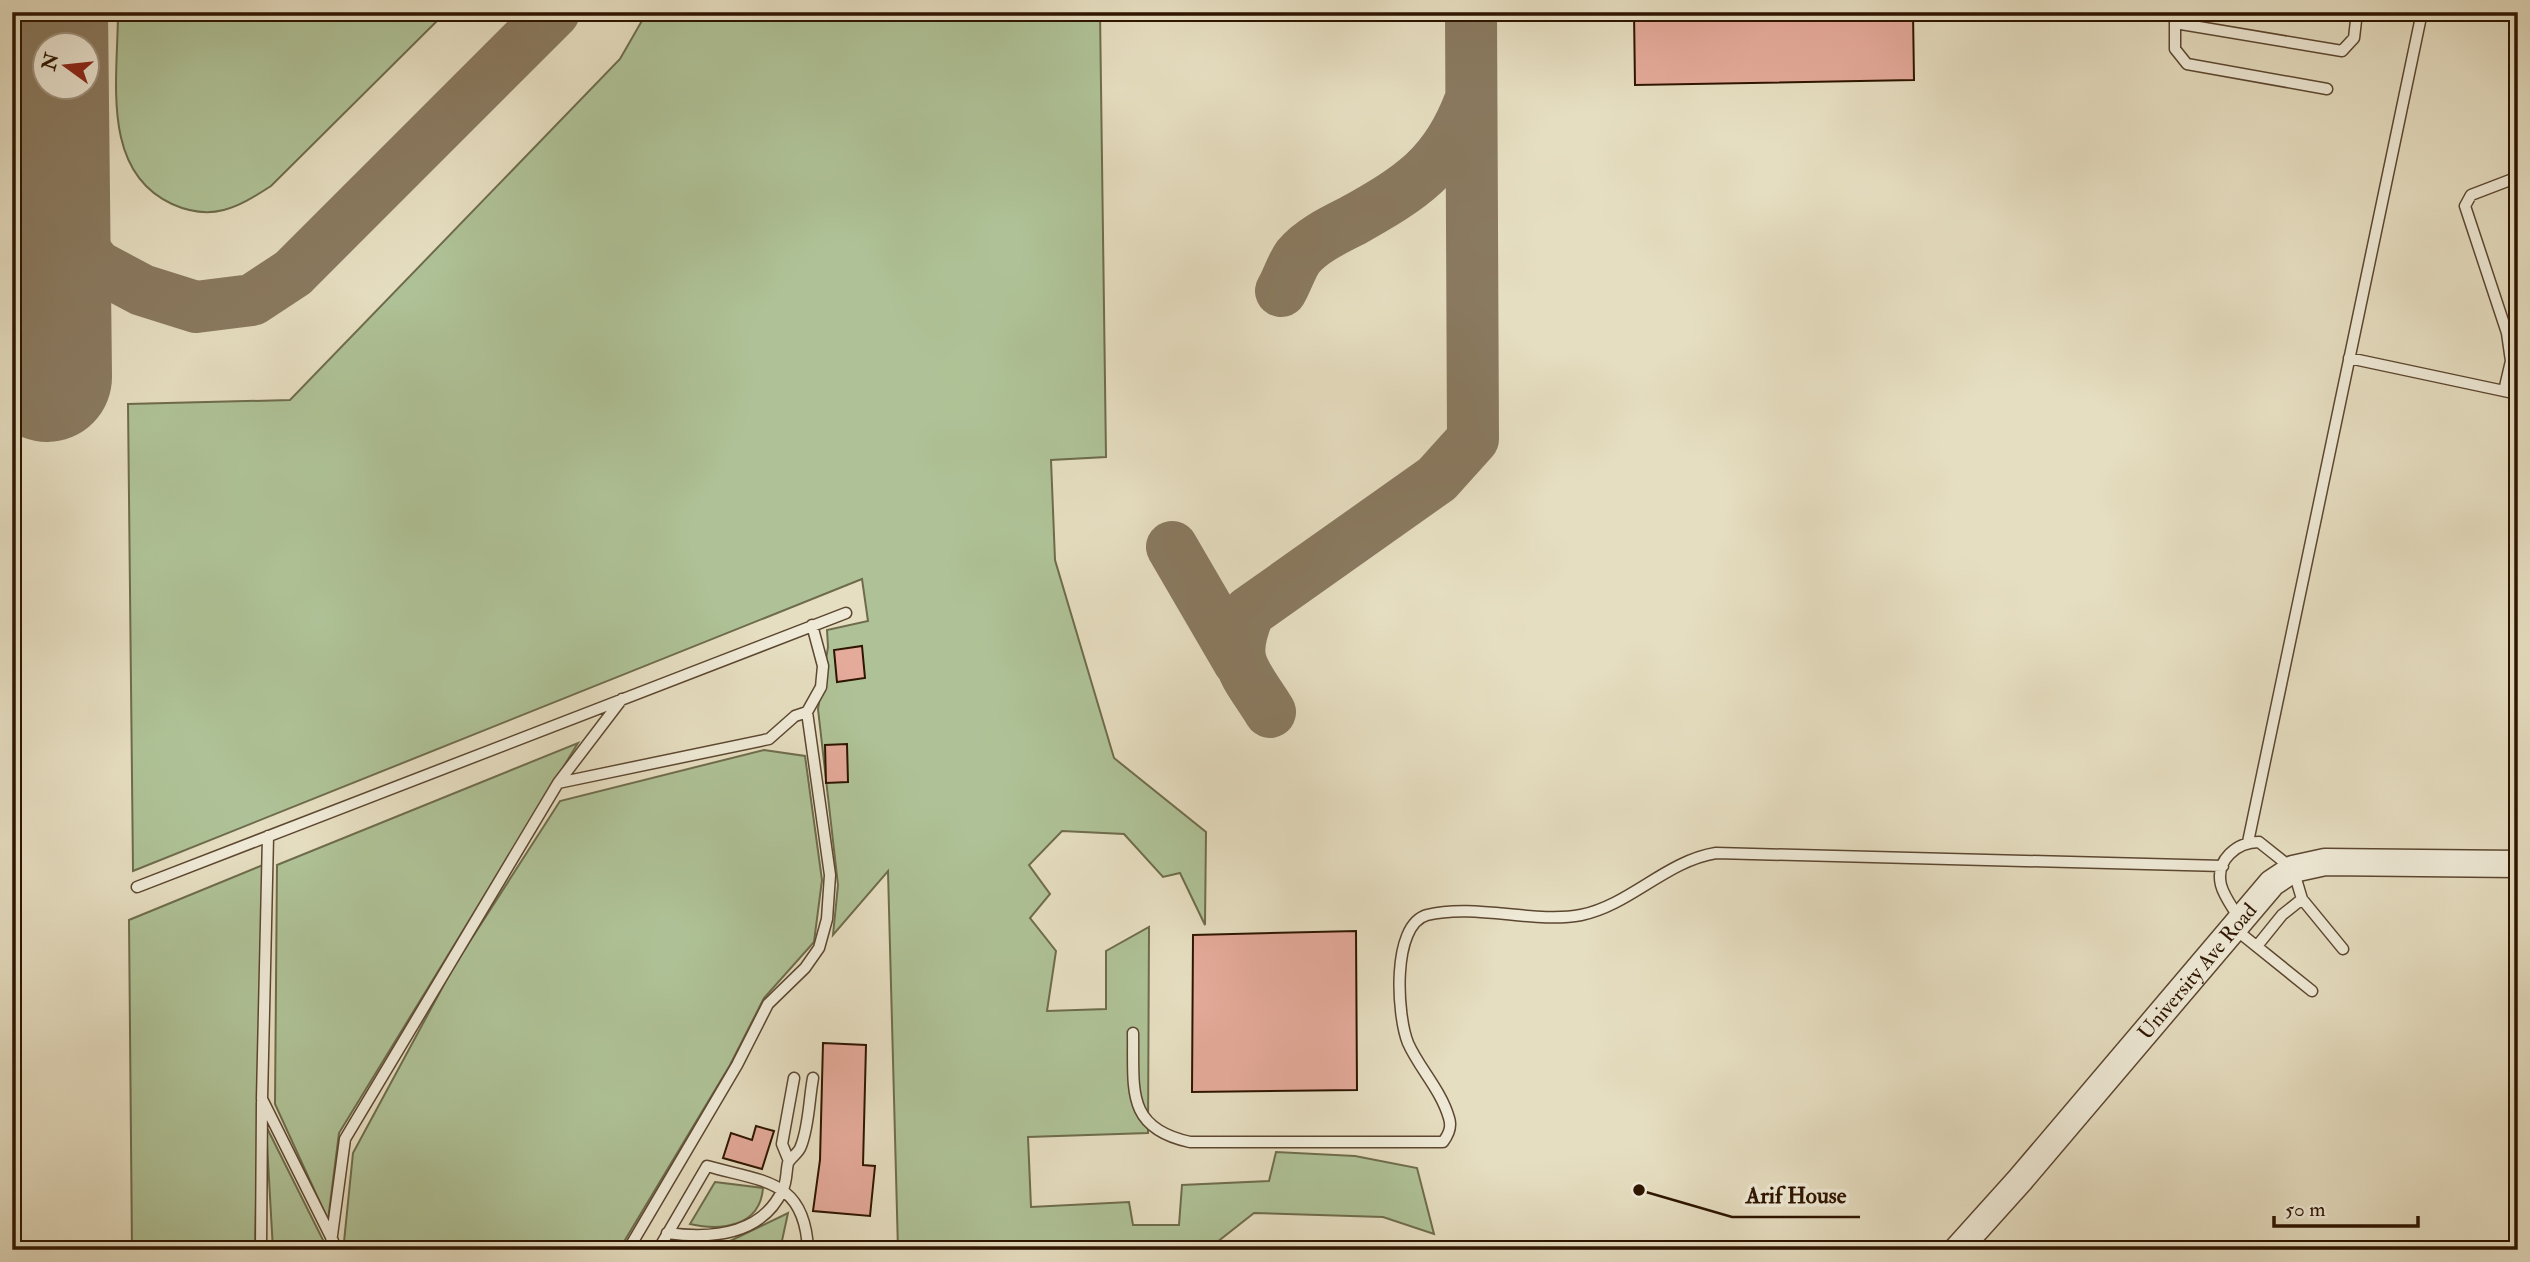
<svg xmlns="http://www.w3.org/2000/svg" width="2530" height="1262" font-family="'IM FELL Double Pica',serif">
	<style>
		.green { fill: #afc297; stroke: #6e6c4c; stroke-width: 2 }
		.lines { fill: none; stroke-linecap: round; stroke-linejoin: round }
		.taxiway { stroke: #8a7a60; stroke-width: 52 }
		.runway { stroke: #8a7a60; stroke-width: 130 }
		.building { fill: #e4aa9a; stroke: #2e1500; stroke-width: 2 }
		.service-casing { stroke: #5c4730; stroke-width: 13 }
		.tertiary-casing { stroke: #5c4730; stroke-width: 29 }
		.service { stroke: #efead7; stroke-width: 10 }
		.tertiary { stroke: #efead7; stroke-width: 26 }
		.labels { text-anchor: middle; stroke-width: 7; stroke-linejoin: round; paint-order: stroke }
		.street-label { font-size: 21px; fill: #2e1500; stroke: #efead7 }
		.leader { fill: none; stroke: #2e1500; stroke-width: 2.5 }
		.callout-dot { fill: #2e1500; stroke: #efead7; stroke-width: 2.5 }
		.callout-label { font-size: 23px; text-anchor: middle; font-weight: bold; fill: #2e1500; stroke: #efead7; stroke-width: 7; stroke-linejoin: round; paint-order: stroke }
	</style>
	<rect width="100%" height="100%" fill="#e6dec1"/>
	<filter id="stains"><feTurbulence type="fractalNoise" baseFrequency=".00286" numOctaves="4"/><feColorMatrix values="0 0 0 0 .2 0 0 0 0 .09 0 0 0 0 .02 0 0 0 .5 -.17"/></filter>
	<radialGradient id="worn" r=".72"><stop offset=".6" stop-color="#630" stop-opacity="0"/><stop offset="1" stop-color="#630" stop-opacity=".3"/></radialGradient>
	<path class="green" d="M118 12H446L271 186C237 208 212 222 172 204 100 171 118 78 118 12Z
		M647 12H1100L1106 457 1051 460 1055 560 1114 758 1206 832 1205 925 1180 873 1163 877 1124 834 1062 831 1029 865 1050 894 1030 918 1056 951 1047 1011 1106 1009V951L1149 927 1148 1133 1028 1137 1031 1207 1129 1202 1133 1225H1179L1182 1185 1269 1181 1276 1152 1355 1156 1417 1168 1434 1234 1383 1217 1254 1213 1207 1250H898L888 871 833 935 838 885 818 709 828 647 827 630 868 621 862 579 133 871 128 404 290 400 620 59Z
		M578 743 339 1133 328 1220 275 1104 277 865Z
		M764 750 805 756 822 880 814 942 764 998 730 1065 619 1250H348L344 1242 353 1153 454 966 560 801Z
		M263 865 255 1250H132L129 920Z
		M266 1126 324 1242 322 1250H273Z
		M715 1182 763 1188C760 1227 721 1231 690 1224Z
		M788 1213 780 1250 671 1248 683 1244 728 1242Z"/>
	<g class="lines">
		<path class="taxiway" d="M45 172 65 227 97 266 142 290 196 307 252 300 293 273 554 12
			M1281 291C1287 281 1291 267 1298 257 1311 241 1334 230 1352 221 1411 188 1446 166 1470 101
			M1172 547 1239 662
			M1270 712C1244 670 1228 662 1249 612L1437 479 1473 439 1471 12"/>
		<path class="runway" d="M43 12 47 377"/>
	</g>
	<path class="building" d="M1634 12H1913L1914 80 1635 85Z
		M862 646 865 678 837 682 834 650Z
		M847 744 848 782 826 783 825 745Z
		M1356 931 1357 1090 1192 1092 1193 935Z
		M823 1043 866 1045 863 1165 875 1166 870 1216 813 1211 820 1160Z
		M756 1126 774 1131 762 1169 723 1158 731 1133 752 1140Z"/>
	<g class="lines">
		<g class="service-casing">
			<path id="service" d="M2175 12V49L2187 64 2327 89
				M2175 23 2342 51 2354 38 2357 12
				M2349 358 2518 394
				M2504 391 2511 361 2507 333 2465 206 2471 195 2518 177
				M558 783 622 699
				M268 836 262 1099 333 1241
				M2248 842 2422 12
				M137 887 846 613
				M2240 920C2234 909 2224 897 2221 885 2215 860 2237 842 2259 842L2293 869 2302 899 2343 949
				M2235 929 2312 991
				M2257 946 2282 915 2302 899
				M1133 1033C1134 1089 1125 1128 1190 1142H1443C1449 1134 1452 1127 1449 1118 1441 1090 1419 1068 1408 1043 1397 1016 1391 925 1427 915 1475 903 1535 924 1581 915 1630 905 1666 861 1716 853L2223 866
				M789 1161 782 1144 794 1078
				M667 1233C711 1239 762 1236 783 1189 787 1181 786 1171 788 1163 791 1157 799 1153 801 1146 809 1126 809 1099 813 1078
				M261 1250 262 1102
				M330 1250 345 1139 558 783 769 739 795 716 807 712 821 687 823 666 812 625
				M628 1250 737 1065 768 1004 805 968 819 948 827 919 830 875 807 712
				M658 1250 707 1166C763 1182 805 1179 808 1250"/>
		</g>
		<g class="tertiary-casing">
			<g id="tertiary">
				<path id="s1" d="M1957 1250 2020 1180 2272 883 2293 869 2325 862 2518 864"/>
			</g>
		</g>
		<use href="#service" class="service"/>
		<use href="#tertiary" class="tertiary"/>
	</g>
	<g class="labels">
		<g class="street-label">
			<text dy="7" stroke="none"><textPath href="#s1" startOffset="368">University Ave Road</textPath></text>
		</g>
	</g>
	<path class="leader" d="M1639 1190L1732 1217H1860"/>
	<circle class="callout-dot" cx="1639" cy="1190" r="7"/>
	<g class="callout-label">
		<text x="1796" y="1203">Arif House</text>
	</g>
	<rect width="2530" height="1262" fill="none" stroke="#e6dec1" stroke-width="42"/>
	<rect x="14" y="14" width="2502" height="1234" fill="none" stroke="#2e1500" stroke-width="3.5"/>
	<rect x="21" y="21" width="2488" height="1220" fill="none" stroke="#2e1500" stroke-width="2"/>
	<g transform="translate(66 66) rotate(285)"><circle r="33" fill="#efead7" stroke="#a29581" stroke-width="2"/>
	<path d="M0-5L12 26L0 18L-12 26Z" fill="#8f2418"/>
	<text y="-10" font-size="19" font-weight="bold" text-anchor="middle" fill="#2e1500">N</text>
	</g>
	<path d="M2274 1216v10h144v-10" fill="none" stroke="#2e1500" stroke-width="3.5"/>
	<text x="2285" y="1216" font-size="21" fill="#2e1500" stroke="#efead7" stroke-width="5" paint-order="stroke">50 m</text>
	<rect width="100%" height="100%" filter="url(#stains)"/>
	<rect width="100%" height="100%" fill="url(#worn)"/>
</svg>
